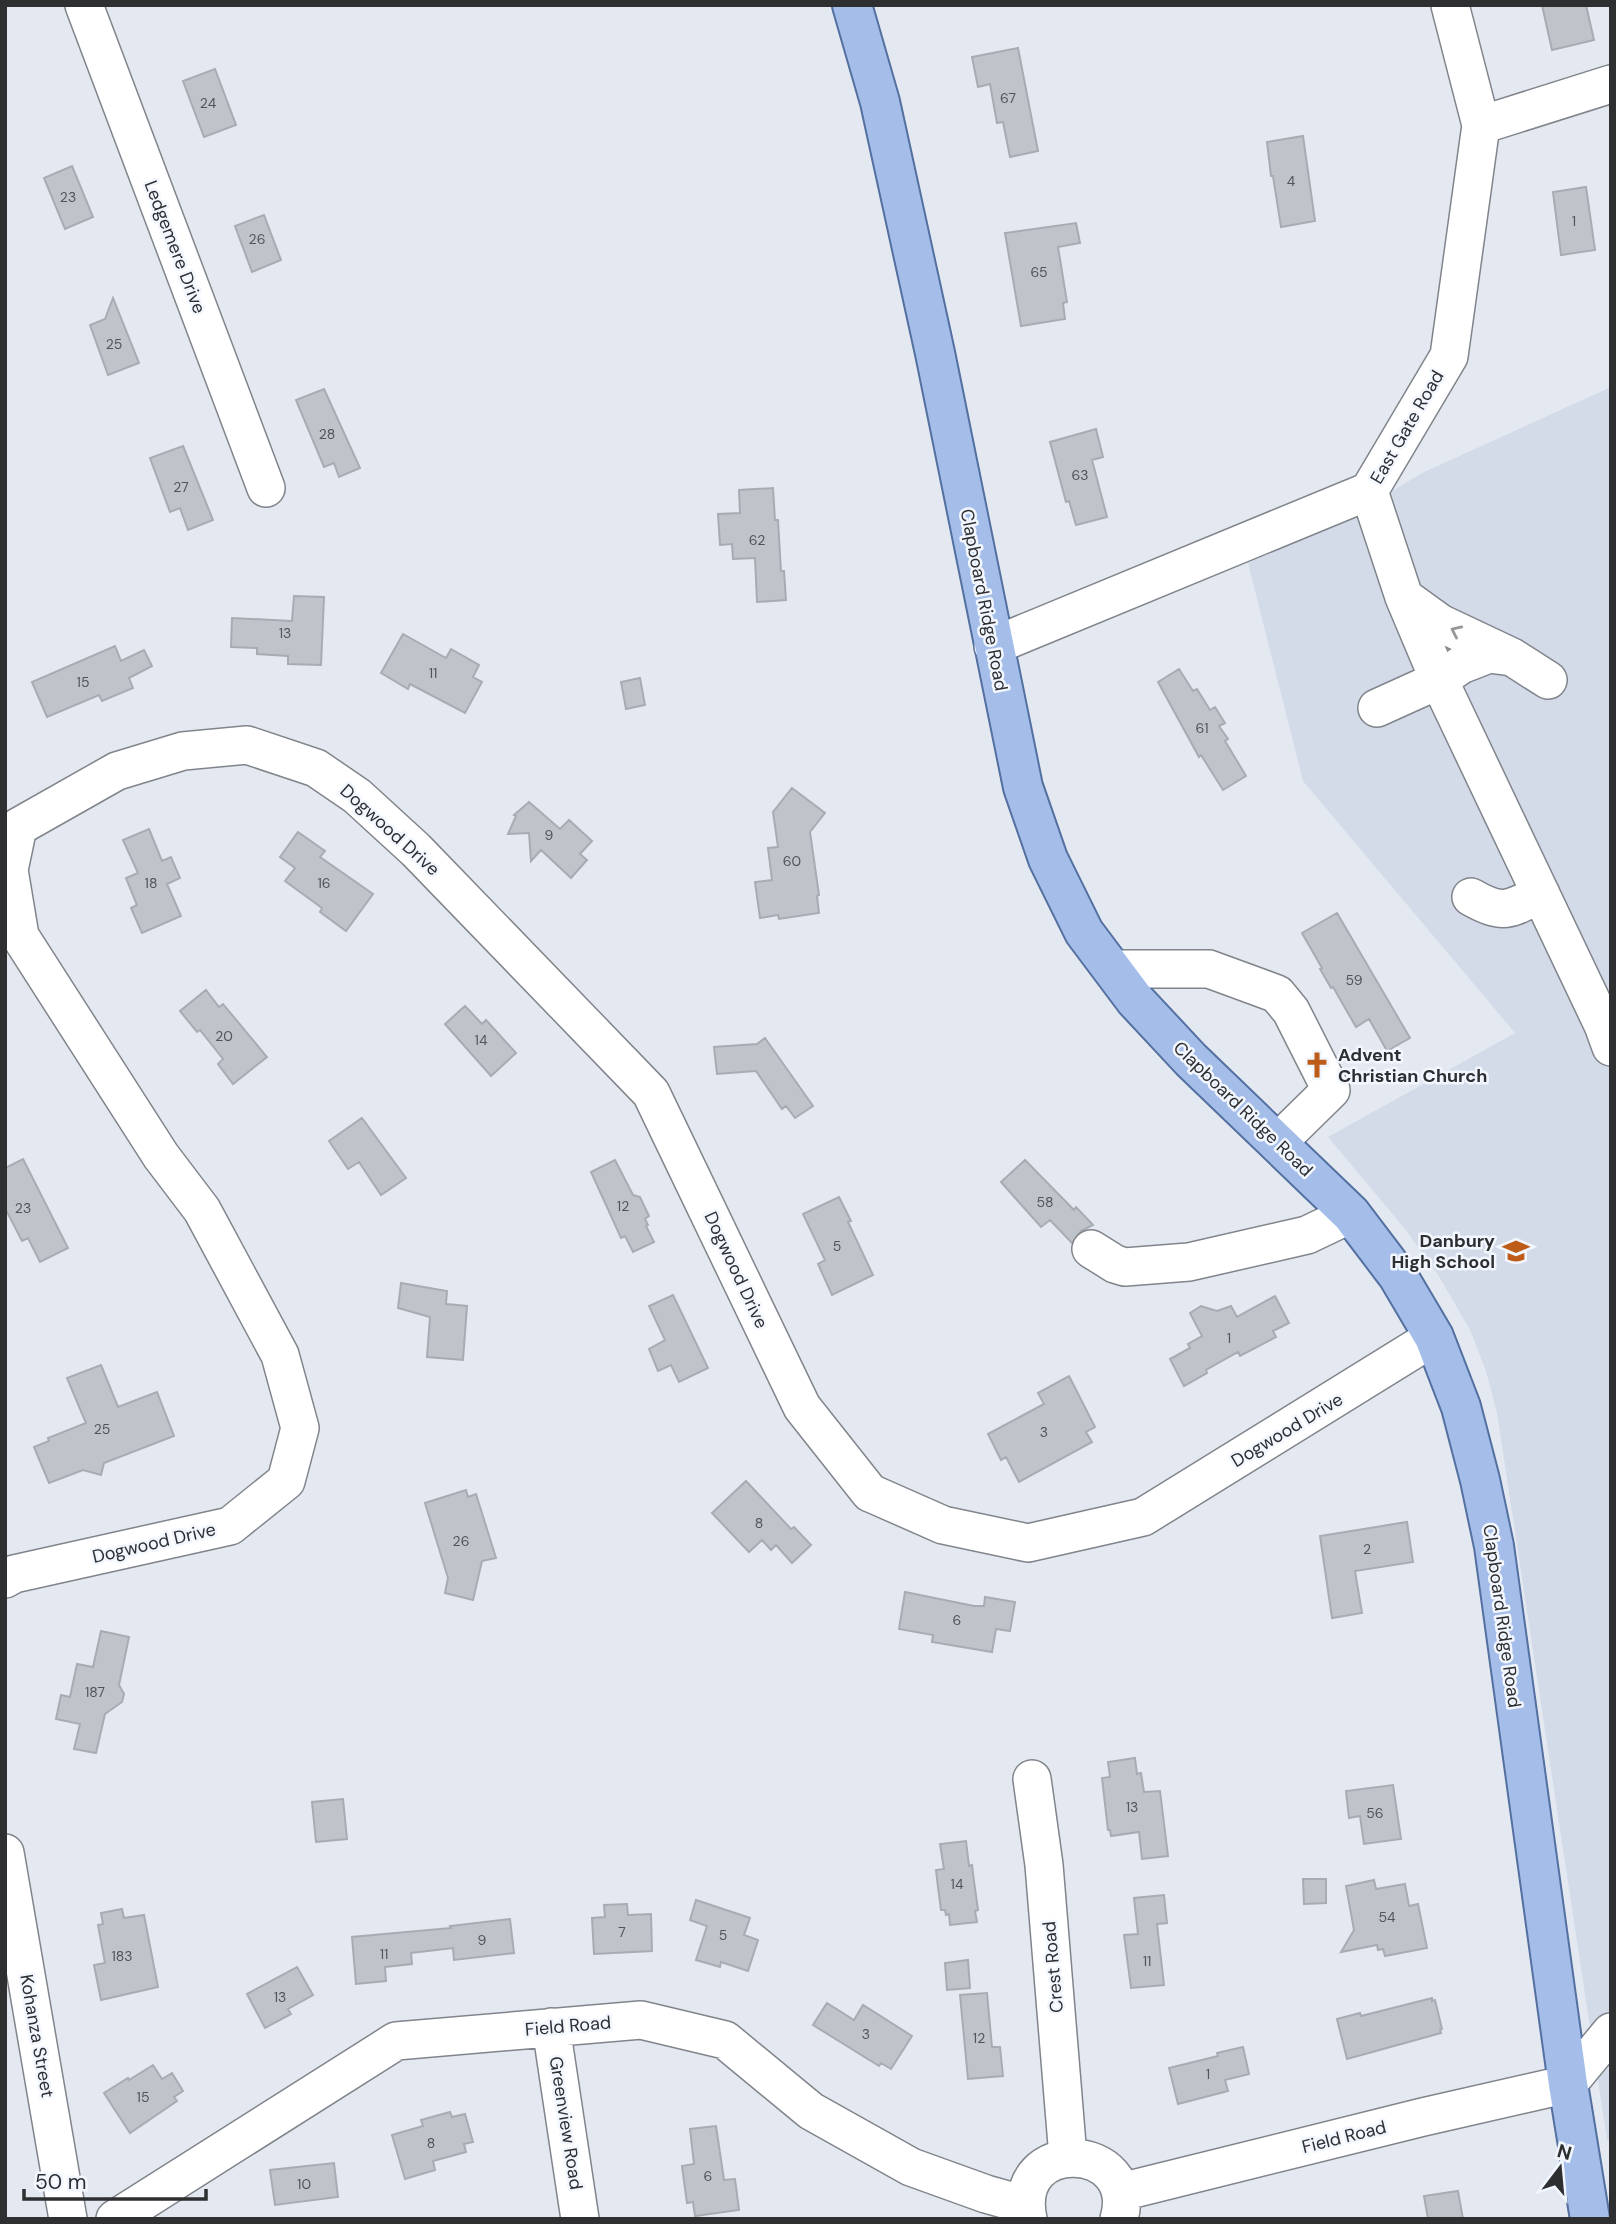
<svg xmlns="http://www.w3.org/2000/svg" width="1616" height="2224" font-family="'DM Sans',sans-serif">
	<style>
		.built { fill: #d3dbe9 }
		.building { fill: #bfc3ca; stroke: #a7acb3; stroke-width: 2 }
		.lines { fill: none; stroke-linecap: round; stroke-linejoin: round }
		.minor-casing { stroke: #80848b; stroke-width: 40 }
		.major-casing { stroke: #5370a0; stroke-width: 42 }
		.minor { stroke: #fff; stroke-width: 37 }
		.major { stroke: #a4bee9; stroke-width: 38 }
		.oneway { stroke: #969798 }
		.labels { text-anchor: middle; stroke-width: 5; stroke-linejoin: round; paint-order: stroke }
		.number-label { font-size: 14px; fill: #525457 }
		.street-label { font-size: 18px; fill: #2d2f31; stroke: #f2f6fe }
		.poi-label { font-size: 18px; font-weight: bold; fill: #2d2f31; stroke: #f2f6fe; text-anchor: start }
	</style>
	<rect width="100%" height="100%" fill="#e4e9f1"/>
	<path class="built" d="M1611 387V2140H1607L1497 1413 1486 1371 1470 1330 1437 1273 1405 1229 1328 1137 1515 1033 1303 781 1248 563 1334 526 1422 473Z"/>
	<path class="building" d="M1542 5H1586L1594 40 1552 50Z
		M1018 48 1038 151 1010 157 1003 122 997 123 990 84 978 87 972 57Z
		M215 69 236 125 204 137 183 81Z
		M1303 136 1315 221 1281 227 1273 176H1271L1267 142Z
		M72 166 93 217 65 229 44 178Z
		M1586 187 1595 250 1561 255 1553 192Z
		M264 215 281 260 252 272 235 226Z
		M1076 223 1080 243 1058 247 1067 302 1063 303 1065 319 1021 326 1005 233Z
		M113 298 139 363 108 375 90 325 105 319Z
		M324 389 360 468 339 477 334 463 324 467 296 400Z
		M1096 429 1103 457 1092 460 1107 517 1076 525 1069 501 1066 502 1050 442Z
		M183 446 213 520 188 530 180 508 170 512 150 458Z
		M773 488 775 520H778L781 571H784L786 600 757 602 755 558 733 559 732 544 720 545 718 514 740 513 739 490Z
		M294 596 324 597 321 665 288 664V656L257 654V648L231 647 232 618 292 621Z
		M403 634 446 658 451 649 479 665 473 677 482 682 465 713 410 684 408 689 381 673Z
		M115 646 121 661 144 650 152 666 129 678 133 688 102 701 99 695 47 717 32 682Z
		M1179 669 1193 691 1197 689 1210 710 1215 707 1225 723 1219 726 1228 739 1225 741 1246 776 1223 790 1201 755 1199 757 1158 682Z
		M640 678 645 705 626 709 621 682Z
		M792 788 825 813 810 832 819 895 817 896 819 913 779 919 778 915 760 918 755 882 772 880 768 848 778 847 773 812Z
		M529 802 560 829 569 820 592 841 580 854 587 860 571 878 541 850 531 861 529 833 508 834 516 816 514 815Z
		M149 829 162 861 171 857 180 878 167 884 181 916 142 933 131 908 137 905 126 878 138 873 123 840Z
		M298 832 325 851 320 857 373 894 346 931 320 912 322 908 285 881 295 868 280 857Z
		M1337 913 1410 1038 1387 1051 1369 1019 1356 1027 1333 987 1331 988 1320 969 1322 968 1302 933Z
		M206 990 219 1007 223 1004 267 1057 233 1084 218 1064 223 1059 200 1030 197 1032 180 1011Z
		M465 1006 482 1024 486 1020 516 1053 491 1076 445 1024Z
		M765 1038 813 1106 795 1118 786 1106 782 1109 756 1071 717 1074 714 1047 757 1044Z
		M362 1118 406 1178 381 1195 359 1162 348 1169 329 1141Z
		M23 1159 68 1248 40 1262 28 1238 22 1241 5 1208V1168Z
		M615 1160 633 1195 640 1197 649 1216 645 1219 648 1225 646 1226 654 1242 633 1252 625 1236 621 1238 591 1172Z
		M1025 1160 1074 1210 1076 1207 1093 1225 1081 1231 1072 1243 1050 1220 1041 1227 1001 1182Z
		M839 1197 851 1221 848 1222 873 1275 832 1295 818 1264 825 1260 803 1214Z
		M401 1283 447 1291 446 1304 467 1306 463 1360 427 1357 430 1317 398 1308Z
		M673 1295 708 1368 679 1382 671 1365 658 1371 649 1349 665 1340 649 1306Z
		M1275 1296 1289 1323 1273 1331 1276 1337 1240 1356 1238 1352 1206 1370 1207 1373 1184 1386 1170 1359 1190 1348 1188 1344 1202 1336 1190 1313 1201 1306 1217 1311 1231 1306 1237 1317Z
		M101 1365 118 1407 157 1392 174 1436 104 1463 101 1475 83 1470 49 1483 34 1447 49 1441 48 1438 86 1423 67 1378Z
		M1069 1376 1095 1427 1086 1432 1092 1442 1019 1482 1006 1457 1001 1460 988 1434 1044 1404 1038 1393Z
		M746 1481 791 1529 794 1527 811 1545 792 1563 776 1545 771 1550 762 1540 749 1552 712 1513Z
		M466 1490 468 1497 476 1494 496 1558 482 1561 473 1600 445 1593 448 1578 425 1503Z
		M1407 1522 1413 1562 1355 1571 1362 1613 1332 1618 1320 1536Z
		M905 1592 974 1606H984L985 1597 1015 1602 1010 1631 996 1629 992 1652 932 1642 933 1635 899 1629Z
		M101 1631 129 1637 119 1685 124 1694 122 1702 105 1714 96 1753 74 1749 80 1724 56 1719 61 1695 70 1697 77 1664 93 1667Z
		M1135 1758 1137 1774 1141 1773 1144 1792 1160 1791 1168 1856 1142 1859 1139 1832 1111 1836 1110 1830H1108L1102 1778 1110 1777 1108 1762Z
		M1393 1785 1401 1839 1364 1844 1360 1816 1349 1818 1346 1791Z
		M343 1799 347 1839 316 1842 312 1802Z
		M966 1841 969 1866 972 1865 974 1881 978 1910 975 1911 977 1922 950 1925 949 1914 946 1915 945 1910H941L938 1887 936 1870 944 1869 940 1844Z
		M1303 1879H1326V1903L1304 1904Z
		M1374 1880 1376 1889 1405 1884 1409 1906 1418 1904 1427 1948 1385 1956 1383 1949 1378 1950 1377 1945 1341 1952 1354 1930 1346 1886Z
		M1164 1895 1167 1923 1157 1924 1164 1985 1131 1988 1124 1935 1138 1934 1134 1898Z
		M696 1900 750 1918 744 1935 758 1940 748 1971 721 1962 720 1967 696 1960 707 1926 690 1920Z
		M627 1904 628 1915 651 1914 652 1951 594 1954 592 1918 605 1917 604 1905Z
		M122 1909 124 1918 144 1915 158 1987 101 2000 94 1965 105 1963 98 1925 103 1924 101 1913Z
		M510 1919 514 1953 454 1960 453 1948 411 1953 412 1964 385 1967 386 1981 356 1984 352 1937 451 1928 450 1926Z
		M968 1960 970 1988 947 1990 945 1963Z
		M297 1967 313 1995 288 2009 291 2014 265 2028 247 1994Z
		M987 1993 992 2047H1000L1003 2076 968 2079 960 1995Z
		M1432 1998V2001L1435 2000 1442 2029 1440 2030 1441 2033 1347 2059 1337 2019 1360 2013 1361 2016Z
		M827 2003 854 2020 863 2005 912 2036 891 2069 881 2063 879 2066 813 2025Z
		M1243 2047 1249 2074 1225 2080 1228 2091 1178 2104 1169 2068 1218 2056 1217 2053Z
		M153 2065 162 2079 172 2073 183 2091 174 2097 177 2101 130 2133 104 2093 128 2078 129 2080Z
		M450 2112 452 2117 465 2114 473 2142 464 2144 466 2152 433 2161 435 2170 405 2179 392 2135 423 2126 421 2120Z
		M716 2126 724 2180 735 2179 739 2210 695 2216 693 2202 687 2203 682 2166 694 2164 690 2129Z
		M334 2163 338 2197 275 2205 270 2170Z
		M1458 2191 1463 2219H1428L1424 2196Z"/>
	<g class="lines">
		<g class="minor-casing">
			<path id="minor" d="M84 5 266 488
				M1481 125 1611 84
				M1369 491 1404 597 1439 680 1603 1025 1611 1047
				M1404 597 1440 623 1512 657 1548 680
				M993 646 1369 491 1449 356 1481 125 1450 5
				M1377 708 1439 680 1461 665 1489 654 1512 657
				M1471 897C1504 916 1509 909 1541 894
				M1112 969H1209L1277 994 1291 1011 1331 1090 1277 1143
				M1091 1249 1115 1264 1125 1267 1189 1262 1307 1235 1351 1214
				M5 1579 14 1574 230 1526 286 1481 300 1428 280 1355 202 1210 161 1156 20 936 9 870 18 827 117 771 183 751 247 745 316 768 357 796 416 850 651 1093 802 1407 870 1493 875 1495 943 1525 1028 1543 1143 1517 1434 1337
				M1032 1779 1044 1865 1068 2157
				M5 1853 68 2219
				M551 2027 580 2219
				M1121 2192 1423 2117 1568 2084 1611 2032
				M115 2219 396 2041 641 2020 725 2040 811 2111 911 2167 986 2194 1025 2205
				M1028 2219C1010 2134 1141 2142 1119 2219"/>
		</g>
		<g class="major-casing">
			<path id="major" d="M852 5 880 102 935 353 1023 787 1048 859 1084 932 1135 1000 1191 1060 1351 1214 1398 1276 1434 1337 1461 1407 1480 1480 1494 1546 1568 2084 1590 2219"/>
		</g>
		<use href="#minor" class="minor"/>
		<use href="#major" class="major"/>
	</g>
	<defs><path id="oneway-chevron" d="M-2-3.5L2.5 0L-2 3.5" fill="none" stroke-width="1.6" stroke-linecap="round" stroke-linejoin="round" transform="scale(1.75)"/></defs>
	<use class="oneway" href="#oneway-chevron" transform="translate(1456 631) rotate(-155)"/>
	<defs>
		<g id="church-bare" transform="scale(2.1)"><path d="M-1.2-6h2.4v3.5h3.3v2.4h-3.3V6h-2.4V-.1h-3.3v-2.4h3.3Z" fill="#bc5c18" stroke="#f2f6fe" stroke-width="2.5" paint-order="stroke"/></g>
		<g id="school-bare" transform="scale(2.1)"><path d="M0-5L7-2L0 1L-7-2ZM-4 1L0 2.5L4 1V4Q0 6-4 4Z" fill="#bc5c18" stroke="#f2f6fe" stroke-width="2.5" paint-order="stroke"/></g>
	</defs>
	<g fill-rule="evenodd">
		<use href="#church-bare" x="1317" y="1065"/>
		<use href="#school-bare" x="1516" y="1251"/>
	</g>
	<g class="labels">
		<g class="number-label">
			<text x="1008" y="103">67</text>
			<text x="208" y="108">24</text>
			<text x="1291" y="186">4</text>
			<text x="68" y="202">23</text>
			<text x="1574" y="226">1</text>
			<text x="257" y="244">26</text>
			<text x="1039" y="277">65</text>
			<text x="114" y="349">25</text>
			<text x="327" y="439">28</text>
			<text x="1080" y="480">63</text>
			<text x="181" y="492">27</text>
			<text x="757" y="545">62</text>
			<text x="285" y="638">13</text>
			<text x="433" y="678">11</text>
			<text x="83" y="687">15</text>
			<text x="1202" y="733">61</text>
			<text x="549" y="840">9</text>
			<text x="792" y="866">60</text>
			<text x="151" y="888">18</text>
			<text x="324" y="888">16</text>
			<text x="1354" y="985">59</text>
			<text x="224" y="1041">20</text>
			<text x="481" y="1045">14</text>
			<text x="1045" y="1207">58</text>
			<text x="623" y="1211">12</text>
			<text x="23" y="1213">23</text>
			<text x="837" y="1251">5</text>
			<text x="1229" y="1343">1</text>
			<text x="102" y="1434">25</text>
			<text x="1044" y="1437">3</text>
			<text x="759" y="1528">8</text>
			<text x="461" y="1546">26</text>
			<text x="1367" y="1554">2</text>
			<text x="957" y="1625">6</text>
			<text x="95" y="1697">187</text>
			<text x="1132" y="1812">13</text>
			<text x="1375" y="1818">56</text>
			<text x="957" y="1889">14</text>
			<text x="1387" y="1922">54</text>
			<text x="622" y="1937">7</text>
			<text x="723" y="1940">5</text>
			<text x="482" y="1945">9</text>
			<text x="384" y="1959">11</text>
			<text x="122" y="1961">183</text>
			<text x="1147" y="1966">11</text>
			<text x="280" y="2002">13</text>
			<text x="866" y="2039">3</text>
			<text x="979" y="2043">12</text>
			<text x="1208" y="2079">1</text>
			<text x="143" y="2102">15</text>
			<text x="431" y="2148">8</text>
			<text x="708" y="2181">6</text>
			<text x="304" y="2189">10</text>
		</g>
		<g class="street-label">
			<text transform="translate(175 247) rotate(69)" y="6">Ledgemere Drive</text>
			<text transform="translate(1407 427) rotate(-60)" y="6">East Gate Road</text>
			<text transform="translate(984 600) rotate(79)" y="6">Clapboard Ridge Road</text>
			<text transform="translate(390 830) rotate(42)" y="6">Dogwood Drive</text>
			<text transform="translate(1243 1109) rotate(44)" y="6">Clapboard Ridge Road</text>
			<text transform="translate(736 1270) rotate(65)" y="6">Dogwood Drive</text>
			<text transform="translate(1287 1430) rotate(-31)" y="6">Dogwood Drive</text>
			<text transform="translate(154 1543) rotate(-13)" y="6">Dogwood Drive</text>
			<text transform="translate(1502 1616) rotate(82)" y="6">Clapboard Ridge Road</text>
			<text transform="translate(1053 1967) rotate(-95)" y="6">Crest Road</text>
			<text transform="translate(568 2026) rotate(-5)" y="6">Field Road</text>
			<text transform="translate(37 2036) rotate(80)" y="6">Kohanza Street</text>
			<text transform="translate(566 2123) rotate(81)" y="6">Greenview Road</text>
			<text transform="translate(1344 2137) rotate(-14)" y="6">Field Road</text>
		</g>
		<g class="poi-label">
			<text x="1338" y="1061">Advent<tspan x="1338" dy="21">Christian Church</tspan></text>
			<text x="1495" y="1247" text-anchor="end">Danbury<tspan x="1495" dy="21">High School</tspan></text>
		</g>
	</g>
	<rect width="1616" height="2224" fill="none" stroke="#2d2f31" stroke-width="14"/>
	<g transform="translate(1560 2168) rotate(16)" stroke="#f2f6fe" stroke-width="5" paint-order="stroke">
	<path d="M0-5L12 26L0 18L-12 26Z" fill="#2d2f31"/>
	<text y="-10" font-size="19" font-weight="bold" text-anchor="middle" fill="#2d2f31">N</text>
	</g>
	<path d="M24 2189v10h182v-10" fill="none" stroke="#2d2f31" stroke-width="3.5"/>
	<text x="35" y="2189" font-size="21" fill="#2d2f31" stroke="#f2f6fe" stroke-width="5" paint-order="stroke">50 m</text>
</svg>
